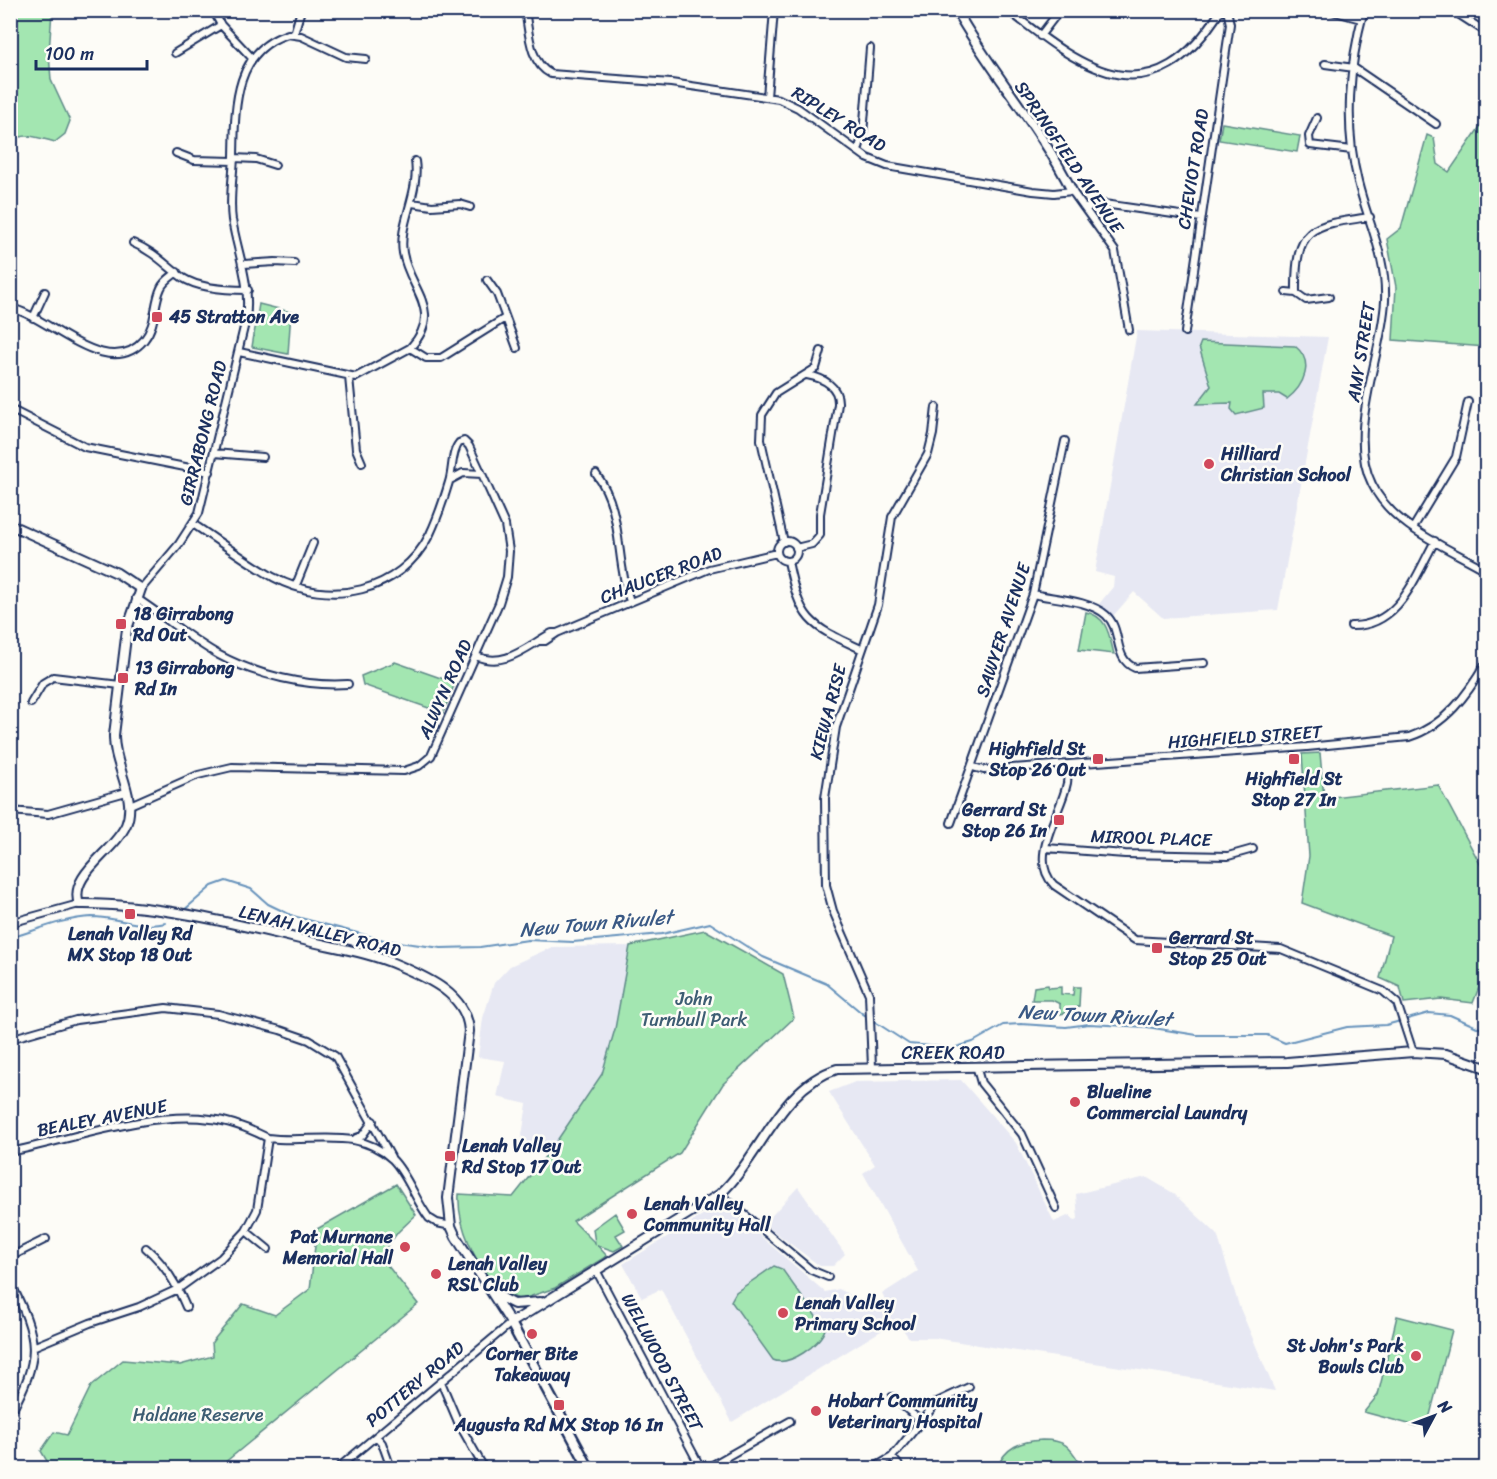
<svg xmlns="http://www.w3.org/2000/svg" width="1497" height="1479" font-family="Sriracha,sans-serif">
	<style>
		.built { fill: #e7e8f3 }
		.green { fill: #a3e6b1; stroke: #5f8a88; stroke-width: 1.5 }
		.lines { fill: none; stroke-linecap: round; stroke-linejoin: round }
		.stream { stroke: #6793bc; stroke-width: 2 }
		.minor-casing { stroke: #1b2f5e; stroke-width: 10 }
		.tertiary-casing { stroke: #1b2f5e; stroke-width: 12 }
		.secondary-casing { stroke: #1b2f5e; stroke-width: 13 }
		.minor { stroke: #fdfcf7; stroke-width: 6 }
		.tertiary { stroke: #fdfcf7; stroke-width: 8 }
		.secondary { stroke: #fdfcf7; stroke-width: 8 }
		.poi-dot { fill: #d1495b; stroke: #fdfcf7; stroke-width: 2 }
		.labels { text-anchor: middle; stroke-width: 5; stroke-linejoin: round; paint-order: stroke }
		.street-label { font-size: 18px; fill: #1b2f5e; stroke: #fdfcf7 }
		.poi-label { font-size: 18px; font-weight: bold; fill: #1b2f5e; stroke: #fdfcf7; text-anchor: start }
		.park-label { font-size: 18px; fill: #3d5d73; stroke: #fdfcf7 }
		.water-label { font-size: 20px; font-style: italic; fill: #3a5985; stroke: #fdfcf7 }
	</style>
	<rect width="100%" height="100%" fill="#fdfcf7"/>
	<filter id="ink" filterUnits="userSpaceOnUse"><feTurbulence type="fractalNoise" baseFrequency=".0167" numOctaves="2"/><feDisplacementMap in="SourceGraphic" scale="12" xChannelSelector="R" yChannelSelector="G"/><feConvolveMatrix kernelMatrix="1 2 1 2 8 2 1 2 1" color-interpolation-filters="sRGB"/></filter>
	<g filter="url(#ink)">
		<path class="built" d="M1137 331 1328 337 1278 610 1163 618 1134 592 1113 616 1099 604 1113 587 1114 577 1095 572Z
			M630 946 615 1029 602 1074 552 1148 521 1142 527 1104 497 1097 505 1061 478 1057 483 1018 494 983 510 966 552 947Z
			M961 1080 1016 1143 1054 1222 1070 1215 1073 1221 1078 1219 1076 1194 1146 1177 1173 1193 1217 1234 1239 1306 1275 1391 934 1338H909L897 1321 732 1422 661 1289 642 1298 623 1264 722 1203 825 1292 839 1289 864 1302 878 1305 886 1302 882 1294 918 1271 863 1173 875 1165 829 1092 855 1082Z
			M798 1187 845 1254 833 1266H820L764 1224Z"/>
		<path class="green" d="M11 10 52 11 49 53 51 80 70 121 65 134 55 142C40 138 24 131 11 142Z
			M1486 118V347L1393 340 1396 287 1387 239 1401 228 1427 135 1434 138 1438 164 1449 172Z
			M1222 123 1300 136 1297 152 1219 140Z
			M259 304 291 312 288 354 252 347Z
			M1201 342 1295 346C1315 362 1304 386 1287 399L1279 394H1263L1264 408 1236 415 1231 409 1232 403 1197 404 1211 386 1199 347Z
			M1086 612C1108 617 1109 635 1114 654L1079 650Z
			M395 662 455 683 443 713 363 685 361 676Z
			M1320 753 1324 798 1438 785 1486 875V969L1473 1003 1441 999 1404 1003 1400 987 1380 978 1391 936 1302 903 1309 856 1302 754Z
			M705 930 783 974 794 1018 723 1084 680 1153 573 1221 595 1243 593 1229 615 1213 625 1230 616 1235 623 1246 614 1251 597 1245 607 1256 555 1288 520 1300C513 1296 504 1293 499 1288 476 1267 457 1225 459 1194L513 1197 552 1148 602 1074 615 1029 630 946Z
			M1048 985 1049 988 1061 987V994L1073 995 1074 987H1080L1079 1006 1070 1012 1060 1014V1004L1052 1000H1032L1034 987Z
			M396 1184 416 1215 398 1232 380 1256 418 1304 218 1468H160L140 1462 125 1468H51L41 1451 54 1432 67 1435 91 1386 123 1360 180 1365 213 1356 212 1342 243 1304 275 1315 310 1289 317 1229Z
			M774 1266 782 1269 825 1329C821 1344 789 1367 773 1360L731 1301 736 1292Z
			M1397 1316 1452 1330 1429 1419 1416 1426 1364 1412 1378 1395Z
			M1042 1440C1068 1440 1070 1448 1083 1468H997C1005 1447 1021 1441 1042 1440Z"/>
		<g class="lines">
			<path class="stream" d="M183 911 212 886 226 881 251 889 268 904 293 916 384 940 441 948 480 947 528 940 573 942 662 934 710 923 763 957 827 984 863 1014 909 1044 953 1048 973 1042 1003 1025 1021 1024 1066 1027 1089 1024 1147 1027 1197 1035H1267L1285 1043 1347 1027 1386 1025 1429 1013 1450 1015 1486 1031
				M10 938C37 930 64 918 92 917 118 917 140 929 166 923"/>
			<g class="minor-casing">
				<path id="minor" d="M213 10 221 25 252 58
					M525 10C529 31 529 63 551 74L671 83 779 99 798 108 867 158 887 166 1033 191 1054 193 1072 191 1115 251 1129 330
					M1008 10C1088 74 1153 118 1221 10
					M1364 10C1349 65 1344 127 1358 182 1368 223 1387 257 1385 301 1382 357 1346 432 1372 484 1392 527 1447 547 1486 570
					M1452 10 1486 32
					M1332 11 1361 19
					M294 34 301 10
					M1040 36 1060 10
					M1485 44 1486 40
					M175 53 221 25
					M1325 64 1354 68 1436 124
					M767 97 774 10
					M1317 118 1309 136 1310 145 1352 150
					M858 151 863 134 870 48
					M176 153 194 160 234 161
					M234 158 256 159 275 165
					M412 203 432 206 460 204 470 207
					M1085 209 1097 203 1201 218
					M133 243C156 253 164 264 183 278 200 289 229 290 248 290
					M244 264 275 262 294 263
					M487 280 497 294 517 348
					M1286 292 1296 293
					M1329 297 1306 300 1296 293C1295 226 1311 225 1370 217
					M10 308C48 315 108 383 144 340 157 324 153 305 161 288 164 281 171 277 177 272
					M33 318 45 292
					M1185 332 1230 24 1227 10
					M410 348C445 311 409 289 403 253 398 224 420 193 415 161
					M239 352 356 377 410 348 426 358H441L505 318
					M349 377 356 449 362 463
					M10 409 85 447 210 472
					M214 453 263 457
					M596 474C624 510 615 560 630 601
					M193 524C220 542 246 561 273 577 330 608 400 593 430 534 438 517 444 499 449 482 453 470 451 453 459 443L464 441 469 446 482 474
					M1413 528 1456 457 1468 402
					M777 551a10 10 0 1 1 20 0a10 10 0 1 1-20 0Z
					M784 542 761 440 762 415 776 393 816 368 821 351
					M796 548 812 544 820 535V514L838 404C839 386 823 378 807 375
					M788 561C800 620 808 625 861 649
					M296 585 313 543
					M141 589 179 544 199 513 246 319C251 283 238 255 232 220 229 199 233 178 234 157 235 109 233 51 288 34L301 36 346 57 366 59
					M1033 594C1055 599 1089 600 1106 615 1123 630 1112 658 1135 668L1204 663
					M136 598C164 616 190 639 219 655 256 675 307 687 348 684
					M1351 626C1399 627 1415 577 1435 541
					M539 641H545L557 633
					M476 656C505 669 527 646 552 633H557L709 569 777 553
					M31 703 43 683 53 677 120 685
					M1067 765C1067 771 1068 777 1067 783 1061 814 1027 858 1054 885L1135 940 1281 949 1383 991 1397 1003 1413 1052
					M973 767 984 770 1307 747 1409 737C1446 725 1467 695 1486 663
					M130 805 198 775 232 767 404 771 419 766 431 756 499 603 507 577 509 551 505 525 482 474 463 473 450 480
					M10 811 48 814 126 792
					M951 823 1033 594 1065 441
					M1046 848 1125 854 1228 856 1253 849
					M10 923 79 904
					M10 1039 76 1020 166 1008 218 1014 280 1030 309 1040 335 1056 391 1157
					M872 1067 869 994 833 911 826 885 825 798 836 727 878 605 892 517 928 454 933 434 936 407
					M977 1069 981 1083 1022 1134 1056 1208
					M356 1138 362 1136 373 1121
					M10 1152C73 1139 148 1111 211 1119 231 1121 250 1129 268 1138
					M720 1194 811 1270 828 1277
					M246 1231 268 1249
					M146 1248C165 1264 177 1285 186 1307
					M10 1257 46 1239
					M596 1270 701 1468
					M10 1281C39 1340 42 1356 10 1415
					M35 1346 90 1323 139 1307 178 1289 221 1258 246 1231 257 1210 268 1138C311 1144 357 1126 392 1159 408 1175 415 1200 429 1218L437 1223 451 1226
					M441 1382 458 1422 484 1468
					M892 1397 921 1421
					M376 1436 382 1443 391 1468
					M892 1457 901 1468
					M338 1468 511 1323
					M707 1468 790 1421
					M873 1468 892 1457 937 1402 969 1387"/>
			</g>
			<g class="tertiary-casing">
				<path id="tertiary" d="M956 10C991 73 1040 126 1072 191
					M13 526 117 573 141 589 127 629 114 735C113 765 138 797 126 825 114 852 68 875 79 904 153 903 237 924 308 941 338 948 371 953 400 966 428 978 467 995 469 1031L448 1198 451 1226 456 1237 511 1323 720 1194C762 1155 780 1087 837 1069L1287 1062 1413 1052 1446 1054 1486 1068
					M495 1294 514 1304 540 1302"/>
			</g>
			<g class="secondary-casing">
				<path id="secondary" d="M511 1323 589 1468"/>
			</g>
			<use href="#minor" class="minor"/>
			<use href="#tertiary" class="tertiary"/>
			<use href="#secondary" class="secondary"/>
		</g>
	</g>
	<g class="poi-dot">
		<rect x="151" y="311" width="12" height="12" rx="3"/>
		<circle cx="1209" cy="464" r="6"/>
		<rect x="115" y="618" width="12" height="12" rx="3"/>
		<rect x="117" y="672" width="12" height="12" rx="3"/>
		<rect x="1092" y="753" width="12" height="12" rx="3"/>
		<rect x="1288" y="753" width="12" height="12" rx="3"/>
		<rect x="1053" y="814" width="12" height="12" rx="3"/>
		<rect x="124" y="908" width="12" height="12" rx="3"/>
		<rect x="1151" y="942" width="12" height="12" rx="3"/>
		<circle cx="1075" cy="1102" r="6"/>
		<rect x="444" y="1150" width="12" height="12" rx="3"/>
		<circle cx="632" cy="1214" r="6"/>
		<circle cx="405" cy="1247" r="6"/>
		<circle cx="436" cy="1274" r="6"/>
		<circle cx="783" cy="1313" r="6"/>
		<circle cx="532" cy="1334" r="6"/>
		<circle cx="1416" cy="1356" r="6"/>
		<rect x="553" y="1399" width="12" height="12" rx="3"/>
		<circle cx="816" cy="1411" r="6"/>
	</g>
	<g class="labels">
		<g class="street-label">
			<text transform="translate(839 119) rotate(32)" y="6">RIPLEY ROAD</text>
			<text transform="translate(1069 157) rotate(56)" y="6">SPRINGFIELD AVENUE</text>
			<text transform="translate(1193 169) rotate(-81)" y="6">CHEVIOT ROAD</text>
			<text transform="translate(1361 352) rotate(-81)" y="6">AMY STREET</text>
			<text transform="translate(203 433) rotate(-76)" y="6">GIRRABONG ROAD</text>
			<text transform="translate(661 575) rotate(-21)" y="6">CHAUCER ROAD</text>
			<text transform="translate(1003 630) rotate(-72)" y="6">SAWYER AVENUE</text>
			<text transform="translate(445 689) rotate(-66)" y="6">ALWYN ROAD</text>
			<text transform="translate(828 712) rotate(-75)" y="6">KIEWA RISE</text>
			<text transform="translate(1245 737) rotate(-4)" y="6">HIGHFIELD STREET</text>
			<text transform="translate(1151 838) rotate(2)" y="6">MIROOL PLACE</text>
			<text transform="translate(320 931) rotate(14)" y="6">LENAH VALLEY ROAD</text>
			<text x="953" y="1059">CREEK ROAD</text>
			<text transform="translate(102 1118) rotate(-11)" y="6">BEALEY AVENUE</text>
			<text transform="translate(662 1362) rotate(62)" y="6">WELLWOOD STREET</text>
			<text transform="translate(415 1384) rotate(-40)" y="6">POTTERY ROAD</text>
		</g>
		<g class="poi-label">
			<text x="169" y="323">45 Stratton Ave</text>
			<text x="1221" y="460">Hilliard<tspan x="1221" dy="21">Christian School</tspan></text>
			<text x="133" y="620">18 Girrabong<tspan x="133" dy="21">Rd Out</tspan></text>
			<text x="135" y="674">13 Girrabong<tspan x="135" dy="21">Rd In</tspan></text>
			<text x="1086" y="755" text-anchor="end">Highfield St<tspan x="1086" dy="21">Stop 26 Out</tspan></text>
			<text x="1294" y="785" text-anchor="middle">Highfield St<tspan x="1294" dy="21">Stop 27 In</tspan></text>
			<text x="1047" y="816" text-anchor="end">Gerrard St<tspan x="1047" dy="21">Stop 26 In</tspan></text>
			<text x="130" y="940" text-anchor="middle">Lenah Valley Rd<tspan x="130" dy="21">MX Stop 18 Out</tspan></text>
			<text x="1169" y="944">Gerrard St<tspan x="1169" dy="21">Stop 25 Out</tspan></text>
			<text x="1087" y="1098">Blueline<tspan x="1087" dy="21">Commercial Laundry</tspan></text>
			<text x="462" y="1152">Lenah Valley<tspan x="462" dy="21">Rd Stop 17 Out</tspan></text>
			<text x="644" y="1210">Lenah Valley<tspan x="644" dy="21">Community Hall</tspan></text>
			<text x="393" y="1243" text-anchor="end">Pat Murnane<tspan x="393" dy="21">Memorial Hall</tspan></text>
			<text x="448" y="1270">Lenah Valley<tspan x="448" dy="21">RSL Club</tspan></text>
			<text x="795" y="1309">Lenah Valley<tspan x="795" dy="21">Primary School</tspan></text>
			<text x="1404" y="1352" text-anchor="end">St John's Park<tspan x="1404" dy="21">Bowls Club</tspan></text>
			<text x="532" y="1360" text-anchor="middle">Corner Bite<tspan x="532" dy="21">Takeaway</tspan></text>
			<text x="828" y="1407">Hobart Community<tspan x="828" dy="21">Veterinary Hospital</tspan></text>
			<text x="559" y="1431" text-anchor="middle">Augusta Rd MX Stop 16 In</text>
		</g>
		<g class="park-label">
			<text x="694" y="1005">John<tspan x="694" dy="21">Turnbull Park</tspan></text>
			<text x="198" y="1421">Haldane Reserve</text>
		</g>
		<g class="water-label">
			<text transform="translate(596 923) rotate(-5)" y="7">New Town Rivulet</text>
			<text transform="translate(1095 1015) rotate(3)" y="7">New Town Rivulet</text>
		</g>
	</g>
	<rect width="1497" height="1479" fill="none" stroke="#fdfcf7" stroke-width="36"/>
	<rect x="18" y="18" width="1461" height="1443" fill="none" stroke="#1b2f5e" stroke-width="2" filter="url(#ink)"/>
	<g transform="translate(1434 1416) rotate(49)" stroke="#fdfcf7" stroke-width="4.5" paint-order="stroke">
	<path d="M0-4.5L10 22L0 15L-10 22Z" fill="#1b2f5e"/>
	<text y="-9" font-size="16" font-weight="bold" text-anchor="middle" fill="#1b2f5e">N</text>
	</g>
	<path d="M36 60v9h111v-9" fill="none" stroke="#1b2f5e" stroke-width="3"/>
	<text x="45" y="60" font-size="18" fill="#1b2f5e" stroke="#fdfcf7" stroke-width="4.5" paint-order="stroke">100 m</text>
</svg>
